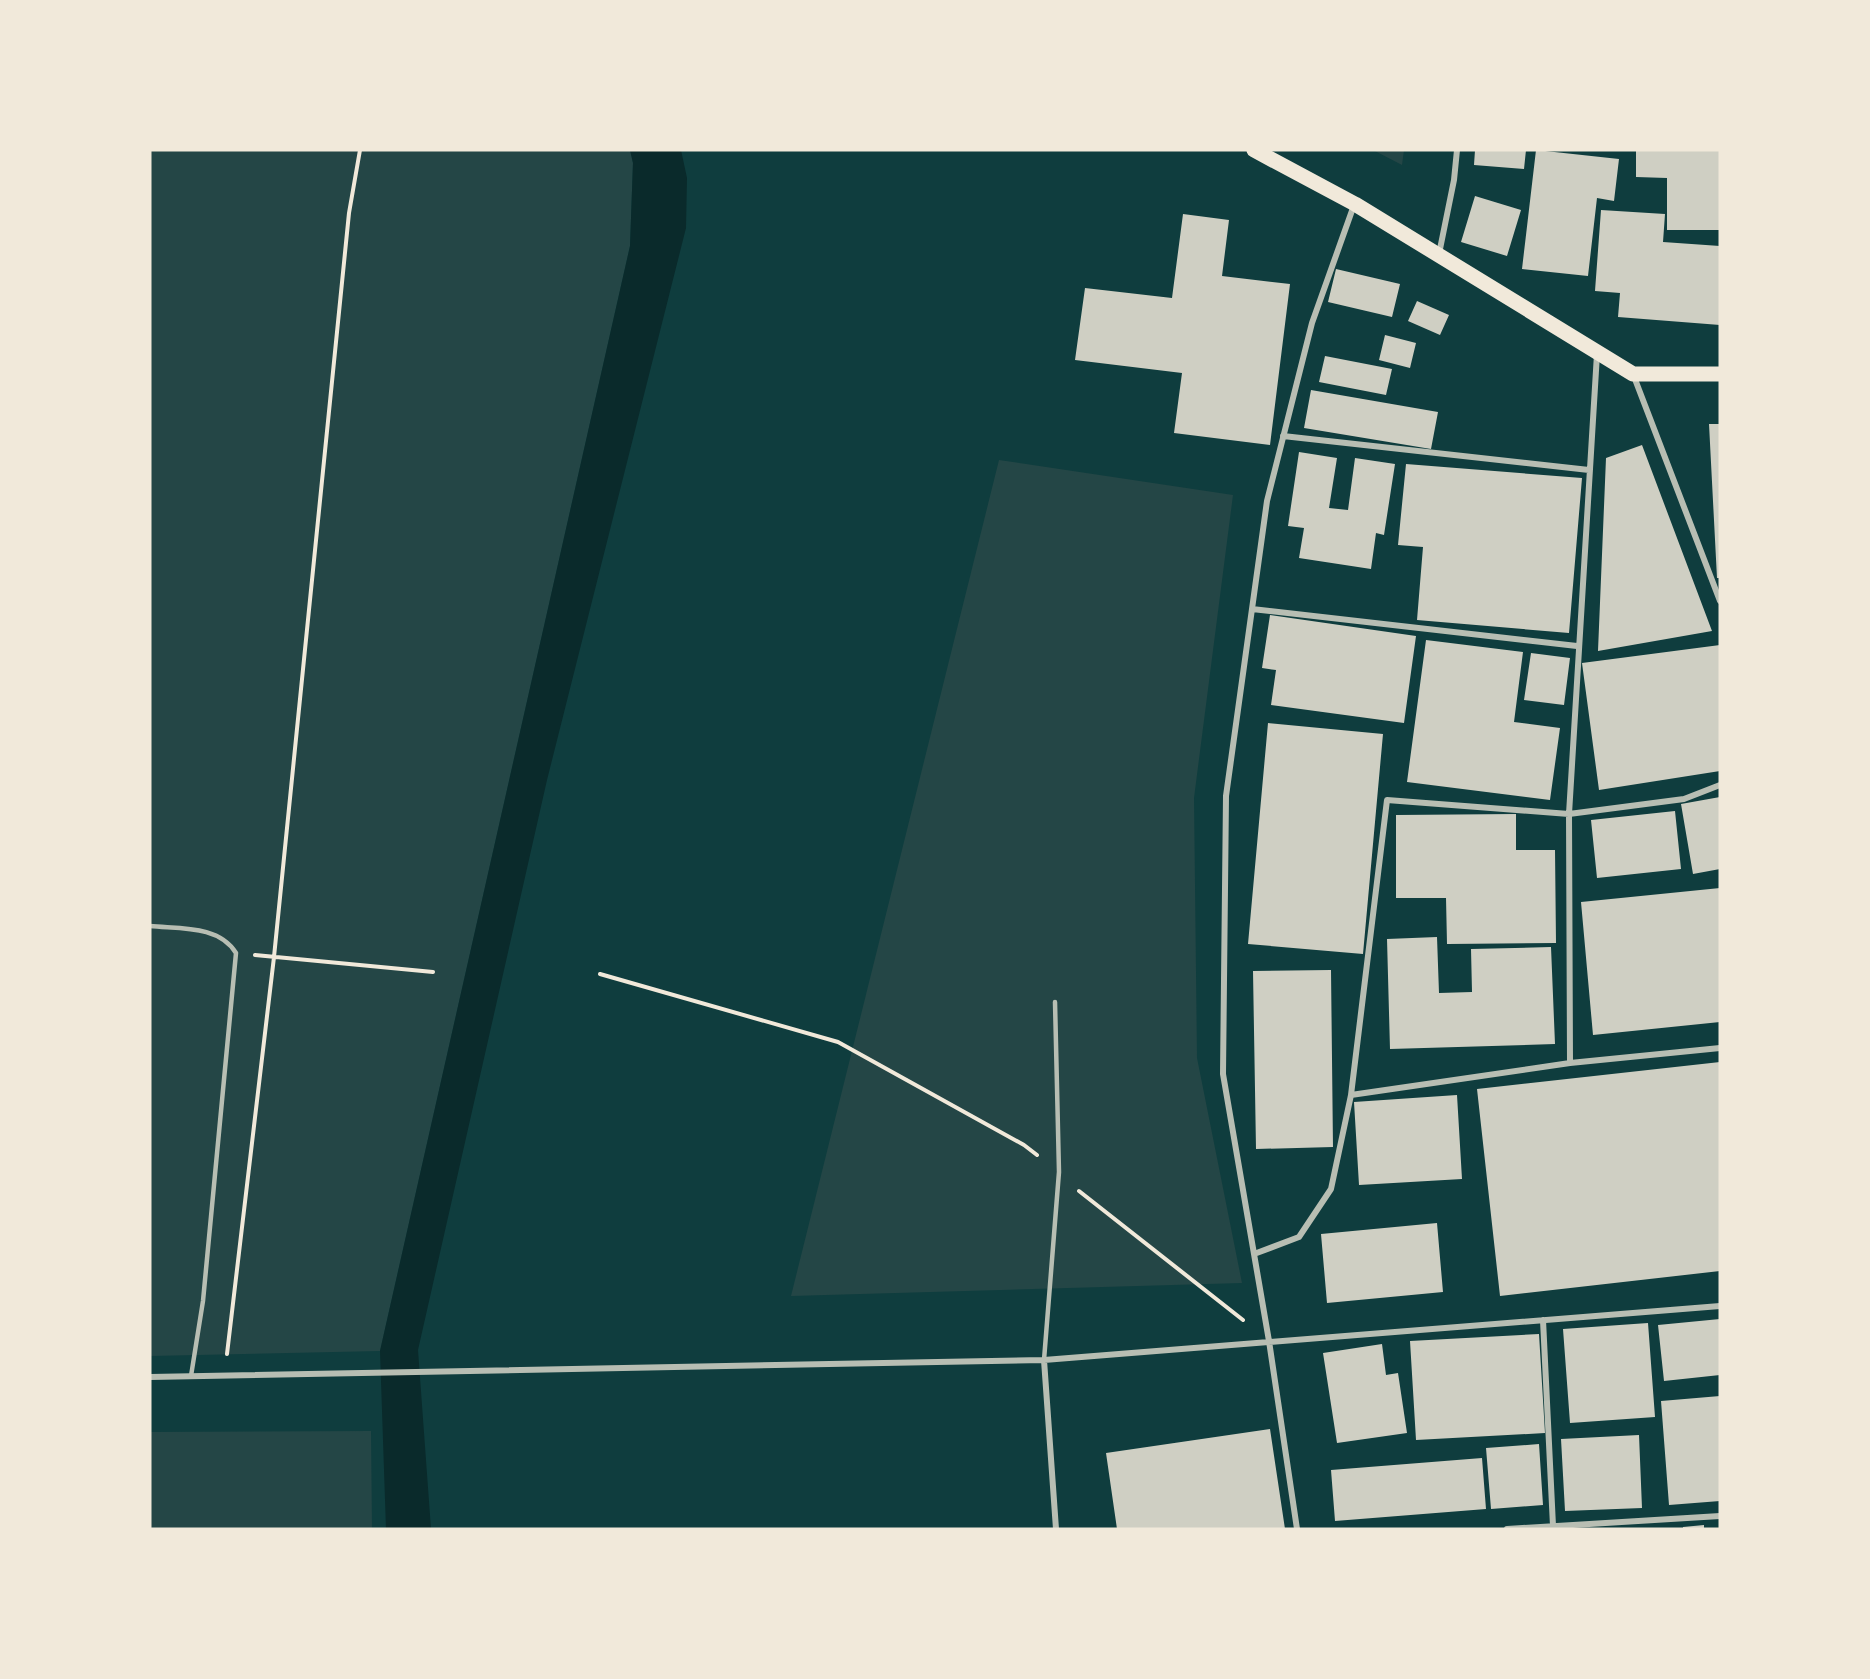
<svg xmlns="http://www.w3.org/2000/svg" width="1870" height="1679" font-family="Arial,sans-serif">
	<style>
		.green { fill: #244646 }
		.water { fill: #0a2a2b }
		.building { fill: #cfcfc3 }
		.lines { fill: none; stroke-linecap: round; stroke-linejoin: round }
		.path { stroke: #f1e9da; stroke-width: 4 }
		.service { stroke: #b8beb3; stroke-width: 4.5 }
		.minor { stroke: #b8beb3; stroke-width: 6 }
		.primary { stroke: #f1e9da; stroke-width: 15 }
	</style>
	<rect width="100%" height="100%" fill="#0f3d3e"/>
	<path class="green" d="M150 150H630L633 163 630 246 380 1351 150 1356Z
		M1373 150H1404L1402 165Z
		M999 460 1233 495 1194 798 1197 1058 1242 1283 791 1296Z
		M371 1431 372 1529H150V1432Z"/>
	<path class="water" d="M630 150H681L687 178 686 228 547 780 418 1350 431 1529H386L380 1351 630 246 633 163Z"/>
	<path class="building" d="M1475 150H1526L1524 169 1474 165Z
		M1536 150 1619 159 1614 201 1597 198 1588 276 1522 269Z
		M1636 150H1720V230H1667V178L1636 177Z
		M1475 196 1521 210 1507 256 1461 242Z
		M1601 210 1665 214 1663 242 1720 246V325L1618 317 1620 293 1595 291Z
		M1183 214 1229 220 1222 276 1290 284 1270 445 1174 433 1182 373 1075 360 1085 288 1172 298Z
		M1336 269 1400 284 1392 317 1328 302Z
		M1417 301 1449 315 1440 335 1408 321Z
		M1385 335 1416 343 1410 368 1379 360Z
		M1325 356 1392 369 1386 395 1319 382Z
		M1311 390 1438 412 1431 449 1304 428Z
		M1709 424H1720V578H1717Z
		M1642 445 1712 631 1598 651 1606 458Z
		M1299 452 1337 458 1329 508 1348 510 1355 458 1395 464 1384 535 1376 533 1371 569 1299 558 1304 528 1288 526Z
		M1406 464 1582 478 1569 633 1417 620 1423 547 1398 545Z
		M1270 615 1416 636 1404 723 1271 705 1276 670 1262 668Z
		M1426 640 1523 652 1514 722 1560 728 1550 800 1407 782Z
		M1720 645V771L1599 790 1582 663Z
		M1531 653 1570 658 1564 705 1524 700Z
		M1268 723 1383 734 1363 954 1248 944Z
		M1720 797V869L1693 874 1681 804Z
		M1675 811 1681 869 1597 878 1591 820Z
		M1516 814V850H1555L1556 943 1447 944 1446 898H1396V815Z
		M1720 888V1022L1593 1035 1581 902Z
		M1437 937 1439 993 1472 992 1471 949 1551 947 1555 1044 1390 1049 1387 939Z
		M1331 970 1333 1147 1256 1149 1253 971Z
		M1720 1062V1271L1500 1296 1477 1089Z
		M1457 1095 1462 1179 1359 1185 1354 1102Z
		M1437 1223 1443 1292 1327 1303 1321 1234Z
		M1720 1319V1375L1664 1381 1658 1325Z
		M1648 1323 1655 1417 1570 1423 1563 1329Z
		M1539 1334 1545 1433 1416 1440 1410 1341Z
		M1382 1344 1386 1375 1398 1373 1407 1433 1337 1443 1323 1353Z
		M1720 1396V1501L1669 1505 1661 1401Z
		M1270 1429 1285 1529H1117L1106 1453Z
		M1639 1435 1642 1508 1565 1511 1561 1439Z
		M1539 1444 1543 1505 1491 1509 1486 1448Z
		M1482 1458 1486 1509 1335 1521 1331 1470Z
		M1704 1525V1529H1683V1527Z"/>
	<g class="lines">
		<path class="path" d="M255 955 433 972
			M600 974 838 1042 1024 1145 1037 1155
			M1079 1191 1243 1320
			M227 1354 274 957 349 213 360 150"/>
		<path class="service" d="M150 926C180 929 219 925 236 953L203 1301 191 1376
			M1044 1360 1059 1172 1055 1002"/>
		<path class="minor" d="M1439 254 1454 180 1457 150
			M1633 374 1720 601
			M1283 436 1589 470
			M1252 609 1577 646
			M1570 1063 1569 814 1597 354
			M1351 1095 1570 1063 1720 1048
			M1254 1254 1299 1237 1331 1189 1351 1095 1387 800 1569 814 1684 799 1720 785
			M1543 1320 1553 1526
			M1044 1360 1056 1529
			M150 1377 1044 1360 1720 1306
			M1297 1529 1269 1341 1223 1074 1226 796 1267 501 1312 323 1354 205
			M1507 1529 1720 1516"/>
		<path class="primary" d="M1254 150 1355 204 1633 374H1720"/>
	</g>
	<rect width="1870" height="1679" fill="none" stroke="#f1e9da" stroke-width="303"/>
</svg>
